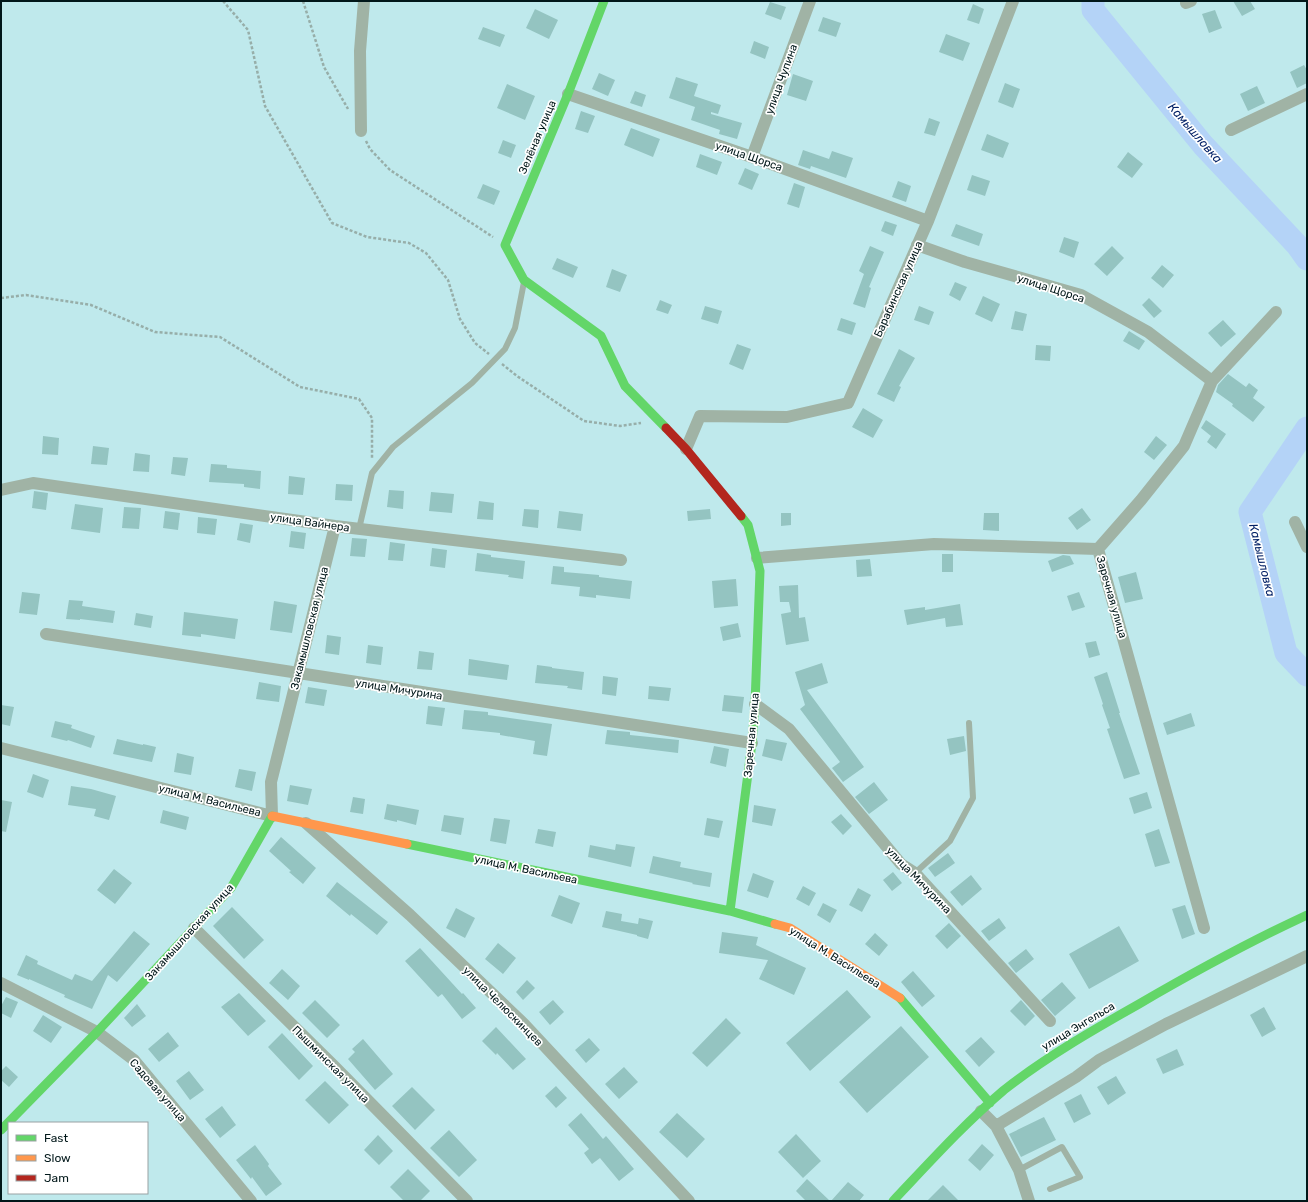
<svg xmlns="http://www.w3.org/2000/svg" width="1308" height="1202" font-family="Rubik,sans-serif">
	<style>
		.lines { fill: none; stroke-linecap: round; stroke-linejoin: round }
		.river { stroke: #b4d3f7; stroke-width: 23 }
		.building { fill: #94c4c1 }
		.path { stroke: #97aea9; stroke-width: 2.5; stroke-dasharray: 3 2; stroke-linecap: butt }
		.lane { stroke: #a0b3a5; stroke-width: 6 }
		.street { stroke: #a0b3a5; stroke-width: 12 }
		.fast { stroke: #63d668; stroke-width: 9 }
		.slow { stroke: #ff974d; stroke-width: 9 }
		.jam { stroke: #b3261e; stroke-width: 9 }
		.labels { text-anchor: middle; stroke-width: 3.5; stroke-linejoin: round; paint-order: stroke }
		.street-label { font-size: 11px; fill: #011719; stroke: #fff }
		.water-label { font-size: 12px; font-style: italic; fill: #032166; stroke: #fff }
	</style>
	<rect width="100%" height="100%" fill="#bfe9ec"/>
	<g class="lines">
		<path class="river" d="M1093 1V10L1203 145 1297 245 1307 259
			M1307 428 1250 512 1286 653 1307 675"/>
	</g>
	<path class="building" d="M1233 1H1250L1255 9 1242 16Z
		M770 2 786 7 781 20 765 14Z
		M973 4 984 9 979 24 967 20Z
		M535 9 558 20 549 39 526 28Z
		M1215 10 1222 28 1209 33 1202 14Z
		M823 17 841 23 836 37 818 31Z
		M483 27 505 35 500 47 478 39Z
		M946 34 970 43 963 61 939 52Z
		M754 41 769 47 765 59 750 53Z
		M1304 65 1307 70V83L1297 88 1290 72Z
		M599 73 615 80 608 96 592 89Z
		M793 74 813 81 806 101 787 95Z
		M676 77 698 84 694 96 721 105 718 114 711 112V114L742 123 737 139 719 134 720 130 691 120 695 107 669 98Z
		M1005 83 1020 89 1013 108 998 102Z
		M507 84 535 96 525 120 497 108Z
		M1257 86 1265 103 1248 111 1240 94Z
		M635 91 646 95 642 107 630 103Z
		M581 111 595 116 588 133 575 129Z
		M929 118 940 122 935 136 924 133Z
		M631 128 660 139 653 157 624 145Z
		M987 134 1009 143 1003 158 981 150Z
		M503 140 516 145 511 158 498 153Z
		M803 150 829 159 832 151 853 158 846 178 811 166 810 169 798 165Z
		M1128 152 1143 164 1132 178 1117 167Z
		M700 154 722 162 717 175 696 167Z
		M745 168 759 174 752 190 738 184Z
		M972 175 990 181 985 196 967 190Z
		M898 181 911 186 906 202 892 197Z
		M794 183 805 187 799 208 787 204Z
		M483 184 500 191 494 205 477 198Z
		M885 221 897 225 893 236 881 231Z
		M956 224 983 234 979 246 951 236Z
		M1064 237 1079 242 1074 258 1059 252Z
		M870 246 884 252 869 287 871 288 865 308 853 304 864 274 859 271Z
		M1112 246 1124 258 1107 276 1094 264Z
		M557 258 578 267 573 278 552 269Z
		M1162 265 1174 275 1163 288 1151 278Z
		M612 269 627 275 620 292 606 287Z
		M955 282 967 287 960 301 949 295Z
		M983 296 1000 304 992 322 975 314Z
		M1149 298 1162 311 1154 318 1142 305Z
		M660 300 672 305 668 314 656 310Z
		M705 306 722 311 718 324 701 319Z
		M919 306 934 312 929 325 914 320Z
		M1015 311 1027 314 1023 331 1011 329Z
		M841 318 856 323 852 335 837 330Z
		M1223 320 1236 334 1221 347 1208 333Z
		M1129 331 1145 341 1139 350 1123 341Z
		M737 344 751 349 743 370 729 364Z
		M1036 345 1051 346 1050 361 1035 360Z
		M899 349 915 358 899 386 901 387 894 402 877 394Z
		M1228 374 1246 387 1249 383 1258 390 1253 398 1265 407 1253 422 1232 406 1233 404 1216 392 1218 385Z
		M863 408 883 420 873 438 852 427Z
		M1206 420 1226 434 1216 449 1207 442 1211 436 1201 428Z
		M43 436 59 438 58 455 42 454Z
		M1156 436 1167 445 1154 460 1144 452Z
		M93 446 109 448 107 465 91 464Z
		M135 453 150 455 149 472 133 471Z
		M173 457 188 458 185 476 171 474Z
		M211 464 227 465V468L261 471 260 489 244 487V484L209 482Z
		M289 476 305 478 303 495 288 494Z
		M336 484 353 485 352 501 335 500Z
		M389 490 404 491 403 509 387 507Z
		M34 491 48 493 46 510 32 508Z
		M431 492 454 494 452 513 429 511Z
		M479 501 494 503 493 520 477 519Z
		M75 504 103 508 100 533 71 529Z
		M124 507 141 508 139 529 122 528Z
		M1082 508 1091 520 1077 530 1068 518Z
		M524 509 539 510 538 528 522 526Z
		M710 509 711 519 688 521 687 511Z
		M165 511 180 513 178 530 163 528Z
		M559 511 583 514 581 531 557 528Z
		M781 513H791V525L781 526Z
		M984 513H999V531L983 530Z
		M198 517 217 519 215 535 197 533Z
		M240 523 253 525 250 543 237 540Z
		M291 531 306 533 304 549 289 547Z
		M352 538 367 539 365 557 350 556Z
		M390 542 405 544 403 561 388 560Z
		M432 548 447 550 445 568 430 566Z
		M477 553 491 555V557L525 561 523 579 508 577 509 575 475 571Z
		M942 554H953V572H942Z
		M1063 555 1070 556 1074 564 1052 572 1048 561Z
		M870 559 872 576 857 577 856 560Z
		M553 566 564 567V572L599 575V577L632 581 630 599 596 595V598L579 596 580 587 551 584Z
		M1136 572 1143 599 1125 603 1118 577Z
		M736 579 738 606 714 608 712 581Z
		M798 585 799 618 805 617 809 641 786 645 781 614 791 612 789 602H780L779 586Z
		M22 592 40 594 37 615 19 613Z
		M1079 592 1085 607 1072 611 1067 596Z
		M69 600 83 601 82 606 115 611 113 623 80 619V620L66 619Z
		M274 601 297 605 292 633 270 630Z
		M960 604 963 625 946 627 945 618 907 625 904 610 925 607V610Z
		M184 612 238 619 235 639 201 634V637L182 635Z
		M136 613 153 616 151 628 134 625Z
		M738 623 741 637 723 641 720 627Z
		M327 635 341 637 339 655 325 653Z
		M1096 641 1100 655 1089 658 1085 643Z
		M368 645 383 647 381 665 366 663Z
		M419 651 434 653 432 670 417 669Z
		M469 659 509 665 507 680 468 675Z
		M822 663 828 683 807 690 864 767 843 782 832 768 840 762 800 709 805 705 795 672Z
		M537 665 552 667V668L584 672 582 690 567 688 568 686 535 683Z
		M1107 672 1120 713H1119L1140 774 1124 779 1107 729 1110 728 1102 705 1103 704 1094 677Z
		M603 676 618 678 616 696 602 694Z
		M259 682 281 686 279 702 256 699Z
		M649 686 671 688 669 701 648 699Z
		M308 687 327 690 324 706 305 703Z
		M724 695 744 697 742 713 722 711Z
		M1 705 14 707 10 726 1 724Z
		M428 706 445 708 442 726 426 724Z
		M464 710 488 712V715L552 724 547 756 533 754 535 741 500 735V733L462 729Z
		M1191 713 1195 726 1167 735 1163 723Z
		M55 721 72 725 71 728 95 736 91 748 68 740 67 741 51 737Z
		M607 730 630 732V735L679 740 678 753 605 744Z
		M964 736 966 751 950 755 947 739Z
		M117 739 143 745V744L156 747 152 762 113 754Z
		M766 739 787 743 782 761 762 756Z
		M714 746 729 749 726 767 710 763Z
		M177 753 194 757 191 775 174 772Z
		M239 769 256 772 252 791 235 787Z
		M33 774 49 780 43 798 27 792Z
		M874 782 888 800 869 814 855 797Z
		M290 785 312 789 308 805 287 801Z
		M71 786 91 789 116 796 109 820 94 816 96 809 68 805Z
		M1147 792 1152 808 1134 814 1129 798Z
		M353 797 365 799 363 814 350 812Z
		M1 800 12 802 6 832 1 831Z
		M387 804 419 810 416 825 397 820V822L384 819Z
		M754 805 776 809 772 826 752 822Z
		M163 810 189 817 186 830 160 823Z
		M841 814 852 826 843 835 831 822Z
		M444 815 464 818 461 835 441 831Z
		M494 818 510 820 506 844 490 841Z
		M707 818 723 821 719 838 704 835Z
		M538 829 556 832 553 847 535 843Z
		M1159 829 1170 863 1155 867 1145 834Z
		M281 837 316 868 303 884 289 872 291 871 269 851Z
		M616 844 635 847 631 867 588 857 590 845 615 850Z
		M948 853 955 863 935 877 928 868Z
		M653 856 681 862 680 867 712 873 710 887 692 884 693 883 649 873Z
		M114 869 132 883 115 904 97 890Z
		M893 872 902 883 892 891 883 880Z
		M753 873 774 881 768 898 747 891Z
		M971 875 982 889 962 906 950 892Z
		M337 882 388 922 377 935 351 914 350 916 326 896Z
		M803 886 816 893 809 906 796 899Z
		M858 888 871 895 862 912 849 905Z
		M559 895 580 903 572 924 551 916Z
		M823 903 837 910 830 923 817 915Z
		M1185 905 1195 934 1182 939 1172 909Z
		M232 907 264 940 244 959 213 926Z
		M456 908 475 918 465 938 446 928Z
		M606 911 622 914 621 921 638 924 639 918 653 921 648 939 637 936V935L602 927Z
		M999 918 1006 928 989 941 981 931Z
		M949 923 961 936 947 949 935 936Z
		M1119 926 1139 961 1089 989 1069 954Z
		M134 931 150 944 117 982 108 975 92 1009 64 997 65 995 29 979V980L17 975 26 955 38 961 37 964 72 980 75 974 92 981Z
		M722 932 758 937 756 945 806 968 794 995 759 979 768 960 719 953Z
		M875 933 888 945 879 956 865 944Z
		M498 943 516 958 503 974 485 959Z
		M420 948 462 994 463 993 476 1008 462 1019 442 994 438 997 405 961Z
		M1026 949 1034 959 1016 973 1008 963Z
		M282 969 300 986 288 1000 269 983Z
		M913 971 935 996 922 1007 901 982Z
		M527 980 535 988 523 1000 516 992Z
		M1062 982 1076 998 1055 1016 1041 1000Z
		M847 990 871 1017 810 1071 786 1043Z
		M239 993 266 1021 248 1036 221 1007Z
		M6 997 18 1002 11 1018 1 1013V1006Z
		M315 1000 340 1025 327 1038 302 1013Z
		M553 1000 564 1012 550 1025 539 1012Z
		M1021 1000 1035 1016 1025 1026 1010 1011Z
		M137 1004 146 1016 132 1027 124 1018Z
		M1264 1007 1276 1029 1262 1037 1250 1015Z
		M43 1015 62 1027 51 1043 33 1031Z
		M726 1018 741 1033 707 1067 692 1053Z
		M901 1026 929 1057 867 1113 839 1082Z
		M496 1027 526 1059 513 1070 497 1053 496 1055 482 1041Z
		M168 1032 179 1046 159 1062 148 1049Z
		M282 1033 313 1066 299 1080 268 1047Z
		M981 1037 995 1052 979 1067 965 1051Z
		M589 1038 600 1050 586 1063 575 1050Z
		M363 1039 393 1074 375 1090 348 1059 355 1052 352 1049Z
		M1177 1049 1184 1065 1163 1074 1156 1059Z
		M6 1066 18 1077 9 1087 1 1080V1071Z
		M624 1067 638 1082 619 1099 605 1084Z
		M189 1071 204 1090 190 1100 176 1081Z
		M1116 1076 1126 1093 1108 1105 1097 1087Z
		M325 1081 349 1105 329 1124 305 1100Z
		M556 1086 567 1098 556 1108 545 1096Z
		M412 1087 435 1110 415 1130 392 1106Z
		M1081 1094 1091 1114 1074 1123 1064 1103Z
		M222 1106 236 1125 220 1138 205 1119Z
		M581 1113 603 1139 606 1136 634 1169 619 1181 600 1158 592 1164 584 1153 589 1149 568 1125Z
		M677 1113 705 1139 687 1158 659 1132Z
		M1044 1117 1056 1140 1021 1157 1009 1134Z
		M449 1130 477 1160 459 1177 430 1148Z
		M796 1134 821 1161 803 1178 778 1152Z
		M378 1135 393 1151 379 1165 364 1150Z
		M982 1144 994 1155 980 1171 968 1160Z
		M255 1145 269 1164 268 1166 282 1184 266 1196 252 1177 251 1179 236 1160Z
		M408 1169 430 1191 420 1201H404L390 1187Z
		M807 1179 830 1201H806L796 1191Z
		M848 1182 864 1195 859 1201H831Z
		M943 1185 959 1201H927Z"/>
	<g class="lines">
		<path class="path" d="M223 1 248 30 265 106 332 223 367 237 409 243 426 253 448 280 460 319 475 343 489 354
			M303 1 324 67 348 109
			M366 141 370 149 390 170 493 237
			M1 298 26 295 91 305 155 332 220 337 300 387 359 399 372 418V459
			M502 364 517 376 584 421 620 426 641 423"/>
		<path class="lane" d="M359 529 372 473 393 447 472 383 505 349 515 328 524 282
			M915 873 950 841 973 798 969 723
			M1019 1170 1062 1147 1080 1177 1050 1189"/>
		<path class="street" d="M1186 3 1191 1
			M568 94 752 157 928 221
			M1231 130 1307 94
			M361 131 360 51 364 1
			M752 157 810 1
			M917 245 965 262 1081 295 1148 332 1212 381
			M686 449 700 416 787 417 848 403 928 221 1013 1
			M1 490 33 483 335 526 621 560
			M1295 522 1307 547
			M1098 549 1141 500 1184 446 1212 381 1276 312
			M757 558 934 544 1098 549 1204 928
			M46 634 752 743
			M755 704 789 729 901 864 915 873 1050 1021
			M1 748 272 816 271 782 335 526
			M306 823 410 915 524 1024 689 1201
			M194 928 334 1066 467 1201
			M1 983 97 1032 134 1060 251 1201
			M981 1111 996 1126 1019 1170 1029 1201
			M996 1126 1076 1077 1099 1060 1166 1024 1307 956"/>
		<path class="fast" d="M604 1 568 94 505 245 524 280 601 336 625 386 666 428
			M407 844 730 911 775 924
			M730 911 752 743 755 704 760 571 748 525 741 516
			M900 998 990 1103
			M1 1130 97 1032 231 888 272 816
			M893 1201C929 1163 964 1124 1004 1090 1046 1057 1093 1030 1139 1004 1194 972 1249 942 1307 915"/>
		<path class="slow" d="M272 816 407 844
			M775 924 790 928 900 998"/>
		<path class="jam" d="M666 428 686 449 741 516"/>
	</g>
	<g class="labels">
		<g class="street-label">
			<text transform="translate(781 79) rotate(-70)" y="4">улица Чупина</text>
			<text transform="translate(537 137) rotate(-67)" y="4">Зелёная улица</text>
			<text transform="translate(749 156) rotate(19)" y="4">улица Щорса</text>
			<text transform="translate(1051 288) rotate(18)" y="4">улица Щорса</text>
			<text transform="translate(898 289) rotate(-66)" y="4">Барабинская улица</text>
			<text transform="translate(310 522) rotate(8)" y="4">улица Вайнера</text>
			<text transform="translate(1112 597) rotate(74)" y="4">Заречная улица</text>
			<text transform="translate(309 628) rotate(-76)" y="4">Закамышловская улица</text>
			<text transform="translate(399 689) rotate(9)" y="4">улица Мичурина</text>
			<text transform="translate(751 735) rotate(-85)" y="4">Заречная улица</text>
			<text transform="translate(210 800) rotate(14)" y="4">улица М. Васильева</text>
			<text transform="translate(526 869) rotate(12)" y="4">улица М. Васильева</text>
			<text transform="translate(919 880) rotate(46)" y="4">улица Мичурина</text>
			<text transform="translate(189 932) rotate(-48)" y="4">Закамышловская улица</text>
			<text transform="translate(835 957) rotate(32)" y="4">улица М. Васильева</text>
			<text transform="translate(503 1006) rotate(45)" y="4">улица Челюскинцев</text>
			<text transform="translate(1078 1026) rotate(-31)" y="4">улица Энгельса</text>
			<text transform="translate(331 1064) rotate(45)" y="4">Пышминская улица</text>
			<text transform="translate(158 1090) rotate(49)" y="4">Садовая улица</text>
		</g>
		<g class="water-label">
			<text transform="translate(1195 133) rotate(49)" y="4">Камышловка</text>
			<text transform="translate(1262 560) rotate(76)" y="4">Камышловка</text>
		</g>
	</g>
	<rect width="1308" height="1202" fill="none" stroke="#011719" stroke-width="4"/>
	<rect x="8" y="1122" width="140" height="72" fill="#ffffff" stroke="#99a2a3"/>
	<rect x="16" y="1135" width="20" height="6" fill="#63d668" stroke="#99a2a3"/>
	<text x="44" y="1142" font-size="12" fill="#011719">Fast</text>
	<rect x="16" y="1155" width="20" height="6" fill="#ff974d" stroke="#99a2a3"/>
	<text x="44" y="1162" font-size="12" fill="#011719">Slow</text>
	<rect x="16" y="1175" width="20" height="6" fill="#b3261e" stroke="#99a2a3"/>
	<text x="44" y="1182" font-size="12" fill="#011719">Jam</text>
</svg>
